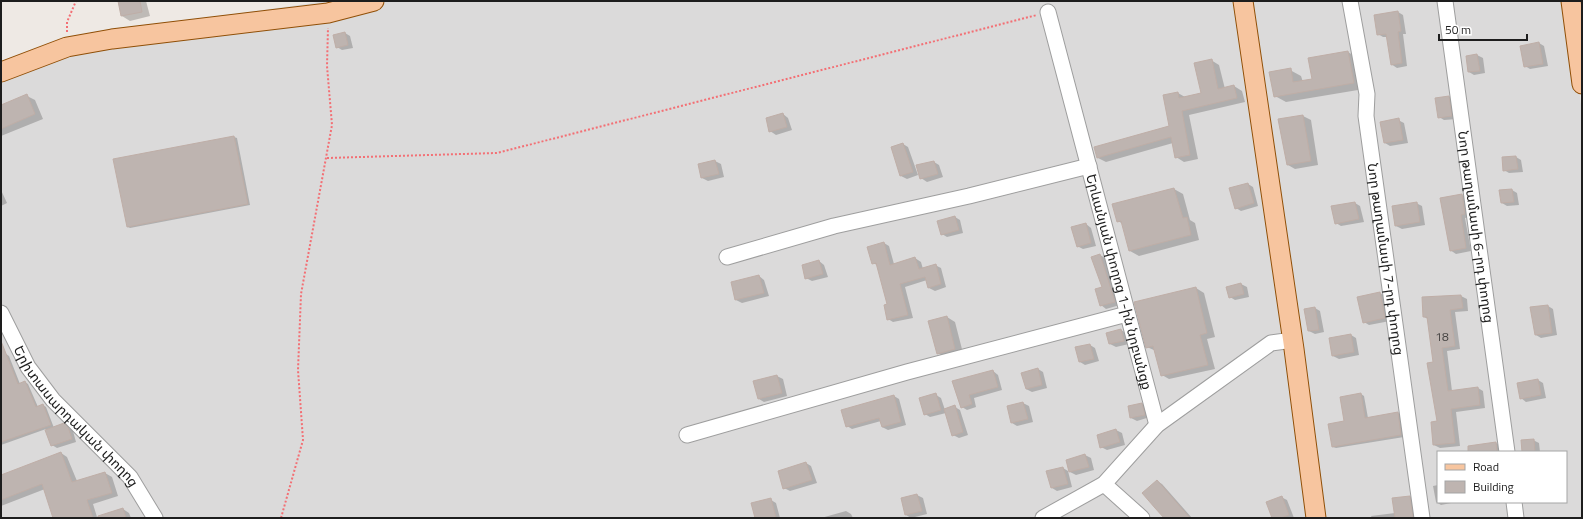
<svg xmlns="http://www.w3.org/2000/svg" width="1583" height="519" font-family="'Titillium Web','Noto Sans Armenian',sans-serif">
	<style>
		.residential { fill: #dbdada; fill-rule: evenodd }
		.shadow { fill: #0003 }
		.building { fill: #beb4b0; stroke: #bfaea7 }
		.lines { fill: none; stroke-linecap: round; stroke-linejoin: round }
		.minor-casing { stroke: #9e9e9e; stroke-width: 17 }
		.major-casing { stroke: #904f07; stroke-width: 21 }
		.path { stroke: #f36f74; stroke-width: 2; stroke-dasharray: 2 2; stroke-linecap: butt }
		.minor { stroke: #fff; stroke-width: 15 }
		.major { stroke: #f7c59f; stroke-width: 19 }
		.labels { text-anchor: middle; stroke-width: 3; stroke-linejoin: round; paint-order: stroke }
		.number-label { font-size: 12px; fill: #454342 }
		.street-label { font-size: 14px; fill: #1d1d1d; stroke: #fff }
	</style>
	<rect width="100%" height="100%" fill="#eee9e4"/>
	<path class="residential" d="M327 1H1568L1582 112V518H1V64L136 28ZM1438 452H1566V502H1438Z"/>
	<path class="shadow" d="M119 1H146L150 16 130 21 122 16Z
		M1398 12 1403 15 1406 34H1403L1407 66 1397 68 1391 64 1388 37H1383L1378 34Z
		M345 33 350 36 353 48 342 50 337 47Z
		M1539 43 1544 46 1548 66 1530 69 1525 66Z
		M1348 52 1359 59 1364 89 1286 102 1275 96 1290 70 1301 76 1303 82 1313 80Z
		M1477 55 1483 58 1485 73 1474 75 1469 72 1467 57Z
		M1211 60 1219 65 1225 89 1234 86 1242 91 1245 102 1189 115 1198 159 1184 162 1176 157 1173 143 1106 162 1098 158 1170 126 1164 96 1178 93 1185 97 1202 94Z
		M27 96 35 100 43 119 1 136V107Z
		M1449 97 1454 100 1457 119 1444 120 1439 117Z
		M783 114 788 118 792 130 776 135 770 131Z
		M1303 116 1311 120 1318 165 1295 169 1288 165 1279 120Z
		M1398 120 1404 123 1408 143 1390 146 1385 143Z
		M234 137 237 138 250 205 130 228 128 227 115 160Z
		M903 144 908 147 918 175 907 179 901 176 892 147Z
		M1516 157 1521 160 1523 172 1509 173 1504 170Z
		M715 161 721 164 724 177 708 181 702 178 699 165Z
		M934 162 939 165 943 177 927 182 921 178Z
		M1248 184 1253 187 1258 206 1241 211 1236 208Z
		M1174 189 1183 194 1190 220 1195 223 1199 240 1139 256 1130 251 1123 224 1118 221Z
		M1 190 7 203 1 206Z
		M1512 190 1517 193 1519 205 1507 206 1502 203Z
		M1462 195 1468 198 1470 217 1465 218 1471 251 1456 254 1450 250 1441 198Z
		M1355 203 1360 206 1364 222 1341 226 1336 223Z
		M1416 203 1422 206 1425 225 1402 229 1396 226Z
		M955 217 960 220 963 233 947 237 942 234Z
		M1086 224 1091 228 1096 246 1083 249 1077 246Z
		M884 243 889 246 894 264 915 258 921 262 923 269 935 265 941 268 946 287 935 291 929 288 927 280 905 287 913 318 893 322 888 319 889 305 877 265 873 263Z
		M1100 255 1105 258 1120 305 1106 309 1101 305 1103 288Z
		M819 261 824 265 828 277 812 281 806 278Z
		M759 276 764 280 769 296 742 303 736 300Z
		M1241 284 1247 287 1249 297 1235 300 1230 297 1227 288Z
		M1196 288 1204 293 1215 337 1207 339 1215 369 1169 379 1162 375 1156 351 1147 347Z
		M1380 293 1385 296 1390 321 1369 325 1364 322Z
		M1461 296 1467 299 1468 311 1455 312 1460 349 1447 351 1452 391 1478 388 1483 391 1485 408 1456 412 1460 446 1440 448 1434 445 1438 422 1434 363 1428 319 1424 317Z
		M1548 306 1553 309 1557 335 1541 338 1536 335Z
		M1315 308 1320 311 1324 332 1315 334 1309 331Z
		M947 317 955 322 963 353 946 358 938 353Z
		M1121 330 1126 333 1129 344 1116 347 1110 344 1108 333Z
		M1351 335 1356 338 1359 355 1339 359 1333 356Z
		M1090 345 1095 348 1099 361 1085 365 1080 362 1077 348Z
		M6 354 9 356 20 384 25 382 28 384 38 407 43 405 46 407 54 428 64 425 69 428 73 431 76 442 57 448 52 445 46 429 1 445V356Z
		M1038 369 1043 372 1047 388 1032 392 1026 389Z
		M993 371 998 375 1002 390 974 398 976 407 967 410 962 407 954 381Z
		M777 376 783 379 787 396 764 402 759 399 755 382Z
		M1538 380 1543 383 1546 398 1526 402 1521 398Z
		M1361 394 1364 396 1368 418 1398 413 1401 415 1404 437 1336 448 1333 447Z
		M936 395 941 398 945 410 955 407 960 410 968 435 959 438 953 435 946 413 930 417 925 414Z
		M894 396 899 399 906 425 888 430 882 427 881 421 852 429 847 426Z
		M1023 403 1029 406 1033 422 1017 426 1012 423Z
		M1142 404 1147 407 1150 417 1137 421 1131 418Z
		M1116 430 1122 433 1125 445 1107 450 1101 447Z
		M1533 440 1539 443 1540 452H1523Z
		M1496 443 1502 447V452H1485V445Z
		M61 453 67 457 77 481 105 473 112 477 118 496 93 504 97 517 123 509 129 513 131 518H54L45 489 1 506V476Z
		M1085 455 1091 458 1094 470 1076 475 1070 472 1067 460Z
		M806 463 811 466 817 483 790 491 784 488Z
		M1063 468 1068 471 1072 487 1057 491 1052 488Z
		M1157 481 1162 484 1192 518H1165Z
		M1438 485V502H1456L1441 505 1436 502 1433 486Z
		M917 495 923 498 927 514 911 518 906 515 902 499Z
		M1281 497 1287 500 1294 518H1273Z
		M1410 497 1418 502 1420 518H1372L1371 516 1395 513Z
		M771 500 776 503 780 518H756Z
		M846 511 851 514 853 518H821Z"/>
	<path class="building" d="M118 1H140L142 12 121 16Z
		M1398 11 1401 31 1398 32 1402 63 1391 65 1386 34 1377 35 1374 15Z
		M345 32 348 45 336 48 333 35Z
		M1539 42 1543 64 1524 67 1520 46Z
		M1348 51 1354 83 1274 97 1269 72 1291 68 1293 82 1312 79 1308 58Z
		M1477 54 1480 71 1468 72 1466 56Z
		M1212 59 1218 89 1234 85 1237 98 1182 111 1190 155 1175 158 1171 137 1097 158 1094 147 1169 126 1163 95 1178 92 1179 98 1201 93 1194 63Z
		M27 94 35 114 1 129V105Z
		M1449 96 1452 116 1438 118 1435 98Z
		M783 113 787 127 769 132 766 118Z
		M1303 115 1311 161 1287 165 1278 119Z
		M1399 118 1403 140 1384 143 1380 122Z
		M234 136 248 204 127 227 113 159Z
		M903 143 913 172 900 176 891 147Z
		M1516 156 1518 169 1503 171 1502 157Z
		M715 160 719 174 701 178 698 164Z
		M934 161 938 174 920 179 916 165Z
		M1248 183 1254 203 1235 209 1229 188Z
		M1174 188 1183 218 1187 217 1191 235 1129 251 1121 221 1117 222 1112 204Z
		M1512 189 1514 202 1501 203 1499 190Z
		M1462 194 1465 214 1461 215 1466 248 1450 251 1440 198Z
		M1355 202 1359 219 1335 224 1331 206Z
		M1417 202 1420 222 1395 226 1392 206Z
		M955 216 959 230 941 235 937 221Z
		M1086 223 1091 243 1077 247 1071 227Z
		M884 242 890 265 915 257 919 269 936 264 941 284 928 288 925 277 900 284 908 315 887 320 884 305 887 304 876 263 872 264 867 247Z
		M1100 254 1115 302 1100 306 1095 289 1102 287 1091 257Z
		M819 260 823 274 805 279 802 265Z
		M759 275 764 293 735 300 731 282Z
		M1241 283 1244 294 1229 298 1226 287Z
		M1196 287 1207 333 1200 335 1208 365 1161 376 1153 346 1146 348 1134 302Z
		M1380 292 1385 318 1363 323 1357 297Z
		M1461 295 1463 308 1450 310 1455 346 1442 348 1448 391 1478 387 1480 405 1451 409 1455 443 1433 445 1431 422 1437 421 1427 363 1433 362 1427 317H1423L1422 297Z
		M1548 305 1552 333 1535 335 1530 307Z
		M1315 307 1319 330 1308 331 1304 309Z
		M947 316 955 349 937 354 928 321Z
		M1121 329 1124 341 1109 344 1106 333Z
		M1351 334 1354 352 1332 356 1329 338Z
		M1 341 18 384 25 381 36 407 43 404 51 425 1 442Z
		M1090 344 1094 359 1079 362 1075 347Z
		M1038 368 1042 385 1026 389 1021 373Z
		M993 370 998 387 969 395 972 404 961 408 952 381Z
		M777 375 782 393 758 399 753 381Z
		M1538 379 1541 395 1520 399 1517 383Z
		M936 393 941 410 924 415 919 398Z
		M1361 393 1365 418 1398 412 1401 435 1332 447 1328 424 1344 421 1340 397Z
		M894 395 901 422 882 427 879 418 846 427 841 410Z
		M1023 402 1028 419 1011 423 1007 406Z
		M1142 403 1145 415 1130 418 1128 406Z
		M955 405 963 432 952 436 944 409Z
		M64 423 68 427 72 439 51 446 45 430Z
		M1116 429 1120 442 1100 448 1097 435Z
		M1534 439 1535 452H1522L1521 440Z
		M1496 442 1497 452H1468V446Z
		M61 452 72 482 105 472 112 493 87 500 93 518H53L42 484 1 500V475Z
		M1085 454 1089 467 1069 472 1066 460Z
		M806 462 812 480 783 489 778 471Z
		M1063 467 1068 484 1051 488 1046 471Z
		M1157 480 1177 503 1190 518H1164L1155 508 1142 493Z
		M917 494 922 511 905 515 901 498Z
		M1282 496 1289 515 1281 518H1272L1266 502Z
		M1410 496 1413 518H1395L1392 498Z
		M771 498 776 518H755L751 503Z
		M123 508 126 518H98V516Z"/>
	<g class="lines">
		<g class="minor-casing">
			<g id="minor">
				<path id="s1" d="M1350 1 1367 94 1366 116 1422 518"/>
				<path id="s2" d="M1445 1 1507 452"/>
				<path id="s3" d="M1048 12 1157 425"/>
				<path d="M727 257 834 226 969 196 1089 166"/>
				<path id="s4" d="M1 313 28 367 53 400 130 477 155 518"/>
				<path d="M687 435 907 372 1127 314"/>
				<path d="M1104 484 1142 518"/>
				<path d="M1514 502 1516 518"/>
				<path d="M1043 518 1104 484 1157 425 1271 343 1293 340"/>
			</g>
		</g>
		<g class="major-casing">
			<path id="major" d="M1243 1 1294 349 1316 518
				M1571 1 1582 84
				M1 72 67 47 112 39 328 13 374 1"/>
		</g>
		<path class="path" d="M67 32V22L76 1
			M327 158 497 153 1037 15
			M281 518 303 440 298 370 301 294 332 125 327 66 328 28"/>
		<use href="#minor" class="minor"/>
		<use href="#major" class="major"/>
	</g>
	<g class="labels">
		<g class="number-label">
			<text x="1442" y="341">18</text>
		</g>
		<g class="street-label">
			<text dy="5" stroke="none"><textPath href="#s2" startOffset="228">Նոր թաղամասի 6-րդ փողոց</textPath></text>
			<text dy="5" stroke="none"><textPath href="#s1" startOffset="261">Նոր թաղամասի 7-րդ փողոց</textPath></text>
			<text dy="5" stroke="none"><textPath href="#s3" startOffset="279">Երևանյան փողոց 1-ին նրբանցք</textPath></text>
			<text dy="5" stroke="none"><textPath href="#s4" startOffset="129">Երիտասարդական փողոց</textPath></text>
		</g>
	</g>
	<rect width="1583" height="519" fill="none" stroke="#1d1d1d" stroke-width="4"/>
	<rect x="1437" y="451" width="130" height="52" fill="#ffffff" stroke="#a5a5a5"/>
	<rect x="1445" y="464" width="20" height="6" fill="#f7c59f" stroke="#a5a5a5"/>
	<text x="1473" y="471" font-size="12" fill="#1d1d1d">Road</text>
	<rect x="1445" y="481" width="20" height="12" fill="#beb4b0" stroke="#a5a5a5"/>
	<text x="1473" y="491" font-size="12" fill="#1d1d1d">Building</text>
	<path d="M1439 34v6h88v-6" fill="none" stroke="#1d1d1d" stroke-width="2"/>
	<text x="1445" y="34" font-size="12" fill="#1d1d1d" stroke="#ffffff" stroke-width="3" paint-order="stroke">50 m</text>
</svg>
